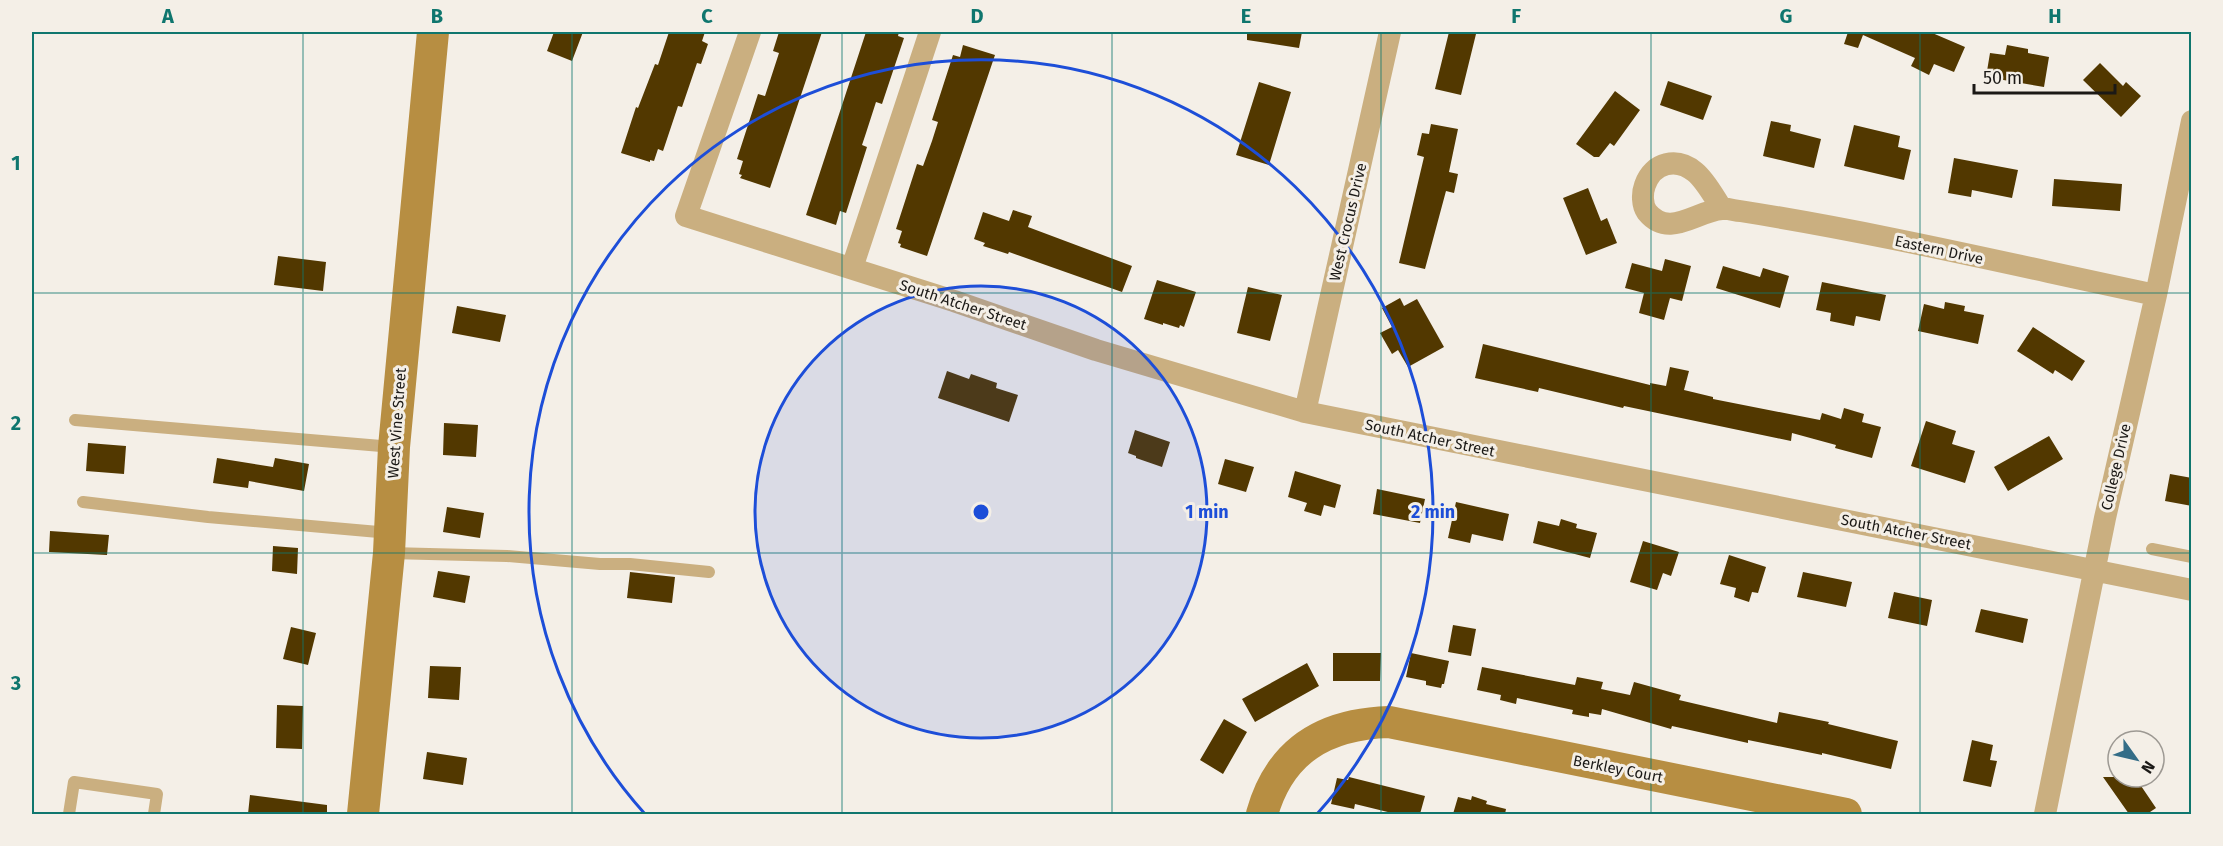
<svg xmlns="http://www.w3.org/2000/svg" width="2223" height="846" font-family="'Fira Sans',sans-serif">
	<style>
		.building { fill: #523800 }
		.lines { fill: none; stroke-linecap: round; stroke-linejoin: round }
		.lane { stroke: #caaf80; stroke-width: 12 }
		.street { stroke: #caaf80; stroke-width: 22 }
		.secondary { stroke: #b78e42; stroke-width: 32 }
		.grid { fill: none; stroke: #0f766e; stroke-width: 1.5; stroke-opacity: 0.55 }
		.ring { fill: none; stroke: #1d4ed8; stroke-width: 3 }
		.labels { text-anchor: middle; stroke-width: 6; stroke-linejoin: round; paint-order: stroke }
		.street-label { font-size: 15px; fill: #1b1916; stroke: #f4efe7 }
		.centre { fill: #1d4ed8; stroke: #f4efe7; stroke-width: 3 }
		.ring-label { font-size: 18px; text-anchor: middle; font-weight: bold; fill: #1d4ed8; stroke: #f4efe7; stroke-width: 6; stroke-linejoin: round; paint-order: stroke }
		.neatline { fill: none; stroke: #0f766e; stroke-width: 2 }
		.grid-label { font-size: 20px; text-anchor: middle; font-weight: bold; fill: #0f766e }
	</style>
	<rect width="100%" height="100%" fill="#f4efe7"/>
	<path class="building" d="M554 32H583L572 61 547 51Z
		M669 32H705L702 41 708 44 701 64 697 63 682 107 678 106 663 151 658 149 654 161 650 160V162L621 153 636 107 638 108 655 64 658 65Z
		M779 32H822L770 188 740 178 742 175 739 174 743 161 737 159 758 94 765 96 779 53 773 51Z
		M866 32H899L898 36 904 38 882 104 876 102 866 133 862 145 867 147 846 213 840 211 836 225 806 215Z
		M1247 32H1302L1299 48 1247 40Z
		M1449 32 1476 34 1461 95 1435 89Z
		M1848 32H1930L1965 47 1954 72 1934 64 1929 75 1911 66 1915 58 1863 35 1858 48 1844 44Z
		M963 45 995 55 927 256 900 247 901 244 898 243 902 231 896 229 917 164 923 166 932 141 938 122 932 120 953 55 960 57Z
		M2007 45 2028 49V53L2049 57 2044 87 1986 77 1990 53 2005 55Z
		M2100 63 2123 86 2126 82 2141 96 2121 117 2083 80Z
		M1668 81 1712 96 1703 120 1660 105Z
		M1259 82 1291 92 1269 165 1236 155Z
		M1615 91 1640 110 1614 146 1610 143 1599 157H1594L1576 144Z
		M1771 121 1791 125 1790 131 1821 139 1814 168 1763 156Z
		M1431 124 1458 129 1449 172 1458 174 1454 193 1446 191 1425 269 1399 263 1424 157 1417 155 1422 133 1429 134Z
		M1854 125 1900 136 1898 147 1911 150 1904 180 1844 166Z
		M1954 158 2018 170 2012 198 1972 190 1971 197 1948 193Z
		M2054 179 2122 184 2120 211 2052 206Z
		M1588 188 1601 221 1607 218 1617 243 1586 255 1563 198Z
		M1013 210 1032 216 1028 227 1132 266 1122 292 1009 252 1008 254 983 246 985 243 974 239 983 212 1009 221Z
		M278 256 326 262 323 291 274 285Z
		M1665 259 1691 266 1682 301 1670 298 1664 320 1639 313 1644 293 1625 288 1632 263 1662 271Z
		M1723 266 1760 277 1763 268 1789 276 1780 308 1716 288Z
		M1157 280 1196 292 1184 327 1180 325 1179 328 1163 323V325L1144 319Z
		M1822 282 1886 295 1880 321 1856 316 1854 326 1830 321 1831 313 1816 310Z
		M1248 287 1282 295 1270 341 1237 333Z
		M1400 298 1404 306 1417 299 1444 347 1408 367 1398 350 1392 354 1380 333 1392 327 1382 308Z
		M1945 302 1965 306 1964 311 1984 315 1978 344 1918 331 1924 304 1944 309Z
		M457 306 506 315 500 342 452 333Z
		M2033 327 2085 361 2072 381 2055 370 2053 374 2017 351Z
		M1483 344 1650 385V383L1666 386 1670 367 1689 371 1684 390 1713 397V399L1820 420 1822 413 1841 419 1844 408 1864 414 1862 422 1881 427 1872 458 1835 448 1836 445 1792 433 1791 441 1624 406 1623 408 1539 388 1538 392 1475 378Z
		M947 371 969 379 971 374 997 383 996 388 1018 395 1009 422 938 398Z
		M1926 421 1956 431 1952 444 1975 451 1965 483 1911 466Z
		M444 423 478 425 476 457 443 455Z
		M1135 430 1170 442 1162 467 1136 458V456L1128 453Z
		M2049 436 2063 459 2008 491 1994 467Z
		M88 443 126 446 124 474 86 471Z
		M217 458 273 467 275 458 309 464 304 491 249 481 248 488 213 483Z
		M1225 459 1254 467 1246 492 1218 484Z
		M1295 471 1341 485 1335 508 1324 505 1321 516 1304 511 1307 503 1288 497Z
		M2170 474 2192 478V506L2165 501Z
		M1377 489 1425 499 1420 523 1373 514Z
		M1456 502 1509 514 1503 541 1472 534 1470 543 1448 538Z
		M447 507 484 513 480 538 443 532Z
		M1561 519 1577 524 1576 528 1597 533 1590 558 1533 543 1538 521 1559 526Z
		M50 531 109 535 107 555 49 552Z
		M1643 541 1679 552 1671 576 1663 573 1657 590 1630 582Z
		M273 546 298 548 297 574 272 571Z
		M1729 555 1766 567 1758 593 1752 592 1749 602 1734 597 1736 588 1720 584Z
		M438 571 470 576 465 603 433 597Z
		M630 572 675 577 672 603 627 598Z
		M1803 572 1852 582 1846 607 1797 597Z
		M1894 592 1932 600 1927 626 1888 618Z
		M1981 609 2028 619 2023 643 1975 632Z
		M1453 625 1476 629 1471 656 1448 652Z
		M291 627 316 633 308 665 283 659Z
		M1333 653H1381L1380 681H1333Z
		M1411 653 1449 661 1444 684H1442L1441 688 1426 685V681L1406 677Z
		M1307 663 1319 686 1255 722 1242 699Z
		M430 666 461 667 459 700 428 698Z
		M1482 667 1575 685 1577 677 1603 682 1601 689 1630 695 1634 682 1681 695 1679 700 1777 723 1779 712 1829 722 1828 724 1898 741 1891 769 1822 753V755L1748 740V743L1672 726 1671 729 1602 709 1601 715 1589 713V717L1572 714 1573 710 1517 698 1516 704 1500 700 1501 695 1477 690Z
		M277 705 303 706 302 749 276 748Z
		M1224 719 1247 732 1223 774 1200 760Z
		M1972 740 1993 745 1990 760 1997 761 1991 787 1963 781Z
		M427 752 467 758 463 785 423 779Z
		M1349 777 1425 796 1420 814H1396L1355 804 1354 809 1331 804 1337 778 1348 780Z
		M2103 777H2135L2156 808 2147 814H2129Z
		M250 795 327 805V814H248Z
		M1472 796 1487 801 1486 804 1506 809 1505 814H1453L1458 797 1471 800Z"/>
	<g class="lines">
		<path class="lane" d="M75 420 393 447
			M83 502 208 517 390 533
			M2152 549 2192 557
			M390 553 507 556 600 564H630L709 572
			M69 814 74 782 157 794 154 814"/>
		<path class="street" d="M750 32 686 216 954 301 1096 350 1305 412 2192 590
			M1722 209C1714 197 1706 181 1695 172 1677 157 1653 162 1645 185 1642 193 1642 205 1647 212 1669 239 1696 211 1722 209 1728 208 1735 211 1740 211 1880 233 2018 266 2156 295
			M852 268 930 32
			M1305 412 1390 32
			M2045 814 2105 518 2156 295 2192 121"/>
		<path class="secondary" d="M363 814 389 553 394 447 433 32
			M1262 814C1280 750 1325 724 1389 722L1846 814"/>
	</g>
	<path class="grid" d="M303 32V814M572 32V814M842 32V814M1112 32V814M1381 32V814M1651 32V814M1920 32V814M32 293H2192M32 553H2192"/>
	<circle cx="981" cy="512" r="226" fill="#1d4ed8" fill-opacity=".12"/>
	<g class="ring">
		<circle cx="981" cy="512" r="226"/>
		<path d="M645 814A452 452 0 1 1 1317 814"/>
	</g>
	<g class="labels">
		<g class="street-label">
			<text transform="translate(1348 222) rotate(-77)" y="5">West Crocus Drive</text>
			<text transform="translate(1939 250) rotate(12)" y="5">Eastern Drive</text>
			<text transform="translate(963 305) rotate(18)" y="5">South Atcher Street</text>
			<text transform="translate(397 423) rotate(-86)" y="5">West Vine Street</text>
			<text transform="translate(1430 438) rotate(12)" y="5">South Atcher Street</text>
			<text transform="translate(2116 467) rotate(-77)" y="5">College Drive</text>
			<text transform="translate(1906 532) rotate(11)" y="5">South Atcher Street</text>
			<text transform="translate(1618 769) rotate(11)" y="5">Berkley Court</text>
		</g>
	</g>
	<circle cx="981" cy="512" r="9" class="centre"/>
	<g class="ring-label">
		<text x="1207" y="518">1 min</text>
		<text x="1433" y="518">2 min</text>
	</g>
	<rect width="2223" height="846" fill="none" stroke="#f4efe7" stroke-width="66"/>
	<g transform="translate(2136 759) rotate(124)"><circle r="28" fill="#f4efe7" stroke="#9d9993" stroke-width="1.5"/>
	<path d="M0-4.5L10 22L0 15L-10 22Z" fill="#346d87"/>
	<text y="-9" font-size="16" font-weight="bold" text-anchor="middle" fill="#1b1916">N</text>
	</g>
	<path d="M1974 84v9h141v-9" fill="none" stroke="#1b1916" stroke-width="3"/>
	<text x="1983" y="84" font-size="18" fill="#1b1916" stroke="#f4efe7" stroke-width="4.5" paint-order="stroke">50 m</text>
	<rect x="33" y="33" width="2157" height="780" class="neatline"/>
	<g class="grid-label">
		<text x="168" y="23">A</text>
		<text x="437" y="23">B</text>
		<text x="707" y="23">C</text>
		<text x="977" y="23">D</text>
		<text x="1246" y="23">E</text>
		<text x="1516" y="23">F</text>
		<text x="1786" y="23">G</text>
		<text x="2055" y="23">H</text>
		<text x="16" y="170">1</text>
		<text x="16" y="430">2</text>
		<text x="16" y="690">3</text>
	</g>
</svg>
